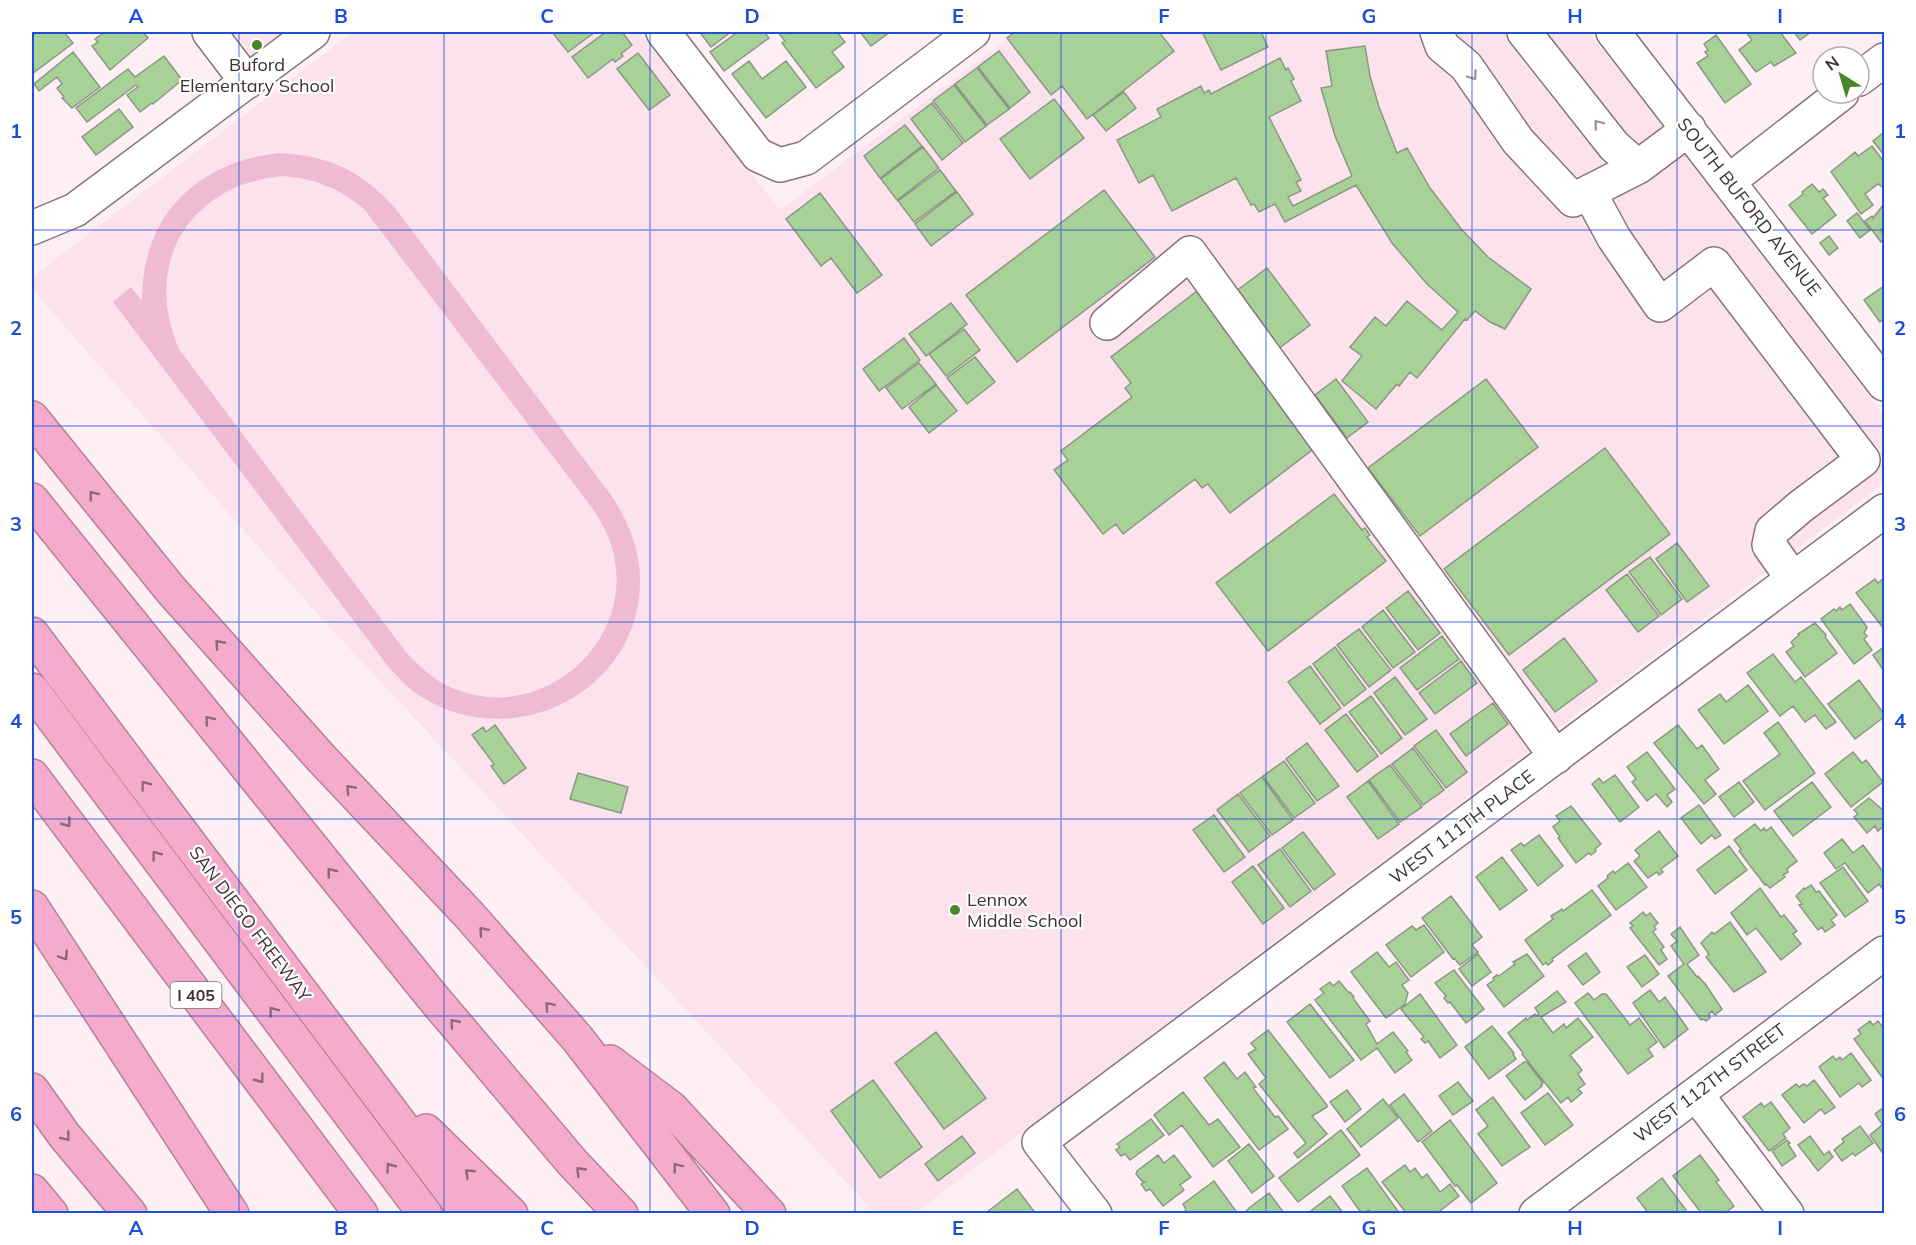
<svg xmlns="http://www.w3.org/2000/svg" width="1916" height="1245" font-family="Mulish,sans-serif">
	<style>
		.built { fill: #fce2ec }
		.green { fill: #efbbd0; fill-rule: evenodd }
		.building { fill: #a8d197; stroke: #8b9886; stroke-width: 1.5 }
		.lines { fill: none; stroke-linecap: round; stroke-linejoin: round }
		.minor-casing { stroke: #88737b; stroke-width: 36 }
		.highway-casing { stroke: #b48197; stroke-width: 36 }
		.minor { stroke: #fff; stroke-width: 33 }
		.highway { stroke: #f5abcb; stroke-width: 33 }
		.oneway { stroke: #9e989a }
		.oneway2 { stroke: #8f6879 }
		.grid { fill: none; stroke: #1d4ed8; stroke-width: 1.5; stroke-opacity: 0.55 }
		.poi-dot { fill: #488626; stroke: #fff; stroke-width: 2 }
		.labels { text-anchor: middle; stroke-width: 4.5; stroke-linejoin: round; paint-order: stroke }
		.shield { fill: #fff; stroke: #767072; stroke-width: 1.5 }
		.shield-label { font-size: 16px; font-weight: bold; fill: #3c3236 }
		.poi-label { font-size: 18px; fill: #3c3236; stroke: #fff }
		.street-label { font-size: 18px; fill: #3c3236; stroke: #fff }
		.neatline { fill: none; stroke: #1d4ed8; stroke-width: 2 }
		.grid-label { font-size: 20px; text-anchor: middle; font-weight: bold; fill: #1d4ed8 }
	</style>
	<rect width="100%" height="100%" fill="#feeff5"/>
	<path class="built" d="M234 32H286L253 58Z
		M353 32H640L780 210 1017 32H1588L1671 133 1884 416V483L915 1213H875L311 607 32 289V277Z"/>
	<path class="green" d="M280 153C330 156 362 171 395 208L611 495C623 513 632 532 637 553 662 676 524 762 420 696 407 688 397 676 387 665L113 302 131 287 142 301C141 216 198 161 280 153ZM281 176C314 178 339 188 364 209L593 509C599 519 606 530 610 541 644 639 540 730 448 686 431 678 418 665 405 651L179 349C142 263 189 186 281 176Z"/>
	<path class="building" d="M37 32H64L73 43 32 74V36Z
		M105 32H143L148 38 110 70 92 46 98 42 95 39Z
		M552 32H595L568 52Z
		M606 32H622L632 45 621 54 623 56 615 62 613 59 588 78 572 57Z
		M705 32H731L711 47 701 34Z
		M738 32H764L769 38 724 71 710 52Z
		M778 32H837L845 42 832 52 844 67 816 88 782 43 785 41Z
		M860 32H890L871 46Z
		M1015 32H1159L1174 51 1087 119 1062 86 1051 95 1007 38Z
		M1202 32H1261L1268 47 1221 70Z
		M1746 32H1780L1796 53 1774 66 1771 62 1756 72 1739 50 1752 40Z
		M1794 32H1811L1800 40Z
		M1716 35 1751 84 1725 103 1697 63 1708 56 1705 52 1708 50 1704 44Z
		M1365 46 1370 76 1379 107 1397 153 1407 148 1430 188 1462 230 1488 257 1531 289 1505 329 1490 322 1475 311 1467 320 1465 319 1417 378 1410 372 1399 386 1397 384 1376 409 1342 381 1362 356 1350 347 1375 317 1386 326 1407 301 1442 330 1458 312 1427 284 1392 243 1356 185 1285 222 1275 204 1259 212 1254 204 1251 205 1236 178 1172 211 1153 175 1139 183 1117 140 1161 117 1157 109 1201 86 1204 93 1209 90 1211 94 1280 58 1286 70 1288 68 1294 79 1291 81 1301 101 1269 117 1301 180 1296 182 1301 191 1288 197 1293 206 1352 176 1335 136 1321 88 1332 86 1326 51Z
		M999 51 1030 92 1010 108 978 67Z
		M73 52 100 87 72 108 62 98 64 97 57 88 62 84 57 77 39 91 34 84Z
		M638 53 670 95 649 110 617 69Z
		M164 56 182 80 153 104 152 103 140 112 127 95 138 87 136 85 87 122 76 108 128 69 135 77Z
		M749 61 762 79 786 61 806 87 766 118 732 74Z
		M977 68 1009 109 987 125 955 84Z
		M954 85 986 126 965 142 933 101Z
		M1124 92 1136 108 1106 131 1093 115Z
		M1054 99 1084 138 1030 179 1000 139Z
		M932 103 963 143 942 160 911 119Z
		M119 109 133 127 96 155 82 137Z
		M905 125 922 146 880 178 864 156Z
		M1884 132V155L1873 141Z
		M1872 146 1884 162V188L1878 184 1865 194 1873 205 1861 214 1831 172 1855 152 1858 156Z
		M923 147 939 168 897 200 881 179Z
		M940 170 956 191 914 222 898 201Z
		M1812 184 1819 192 1823 189 1828 195 1823 198 1836 215 1812 234 1789 205 1803 194 1802 192Z
		M1104 190 1155 257 1017 362 966 295Z
		M957 192 973 214 931 246 915 224Z
		M820 193 882 275 857 293 831 258 821 266 786 219Z
		M1884 204V227L1881 229 1884 239 1881 242 1865 221 1872 216 1873 218Z
		M1857 213 1870 230 1860 238 1847 221Z
		M1829 236 1838 248 1829 255 1820 243Z
		M1267 268 1310 325 1274 352 1231 295Z
		M1884 286V318L1880 322 1864 300Z
		M1197 291 1316 447 1230 513 1208 484 1202 488 1195 479 1123 534 1116 524 1103 534 1054 470 1068 460 1061 451 1132 397 1125 388 1131 383 1111 357Z
		M951 303 967 324 926 356 909 334Z
		M964 329 980 350 946 376 929 354Z
		M904 338 920 360 879 391 863 369Z
		M975 357 995 382 967 404 947 378Z
		M919 363 936 384 902 409 886 388Z
		M1336 379 1368 422 1347 438 1315 395Z
		M1486 379 1538 447 1420 536 1368 468Z
		M936 385 957 411 929 433 909 407Z
		M1605 448 1670 534 1509 655 1444 569Z
		M1334 494 1362 530 1365 528 1370 535 1367 537 1386 561 1268 651 1216 583Z
		M1677 543 1709 586 1687 602 1656 559Z
		M1650 557 1682 599 1661 615 1629 572Z
		M1627 574 1659 616 1638 632 1606 590Z
		M1884 578V629L1856 593 1875 579 1878 583Z
		M1408 591 1440 633 1418 650 1386 608Z
		M1850 604 1867 627 1864 633 1867 636 1864 639 1872 650 1854 664 1821 619 1834 609 1836 611 1840 607 1842 610Z
		M1383 610 1415 652 1393 668 1362 627Z
		M1815 623 1826 635 1825 637 1837 653 1805 677 1786 652 1794 646 1791 642 1799 635 1798 634Z
		M1359 629 1391 670 1369 687 1337 645Z
		M1442 636 1459 659 1417 690 1400 668Z
		M1564 638 1597 681 1555 712 1523 670Z
		M1335 647 1366 689 1344 706 1313 664Z
		M1884 647V671L1873 655Z
		M1773 654 1795 682 1801 677 1836 722 1826 729 1815 715 1805 722 1793 706 1780 716 1747 673Z
		M1461 661 1477 683 1435 714 1419 693Z
		M1310 666 1341 708 1320 724 1288 682Z
		M1395 677 1427 719 1405 735 1374 693Z
		M1859 680 1884 714V717L1855 739 1828 704Z
		M1748 685 1768 711 1724 744 1698 710 1720 694 1726 702Z
		M1371 696 1402 738 1381 754 1349 712Z
		M1493 703 1508 724 1466 756 1450 734Z
		M1346 714 1378 756 1357 772 1325 730Z
		M1778 722 1815 773 1765 810 1743 781 1780 754 1764 733Z
		M495 725 526 768 504 784 491 766 494 764 472 735 483 727 486 732Z
		M1678 725 1697 749 1702 745 1719 769 1705 780 1716 794 1704 804 1654 743Z
		M1436 730 1467 772 1446 788 1414 746Z
		M1307 743 1339 786 1317 801 1286 759Z
		M1413 748 1444 790 1423 805 1392 764Z
		M1647 752 1675 789 1667 795 1672 802 1667 807 1656 794 1647 801 1632 782 1636 779 1627 767Z
		M1853 752 1862 763 1866 760 1883 782 1851 807 1825 774Z
		M1284 761 1315 803 1294 818 1263 776Z
		M1390 765 1422 807 1400 822 1369 780Z
		M578 773 628 787 621 813 570 799Z
		M1615 775 1639 807 1620 822 1592 784 1599 778 1603 783Z
		M1262 777 1293 820 1272 835 1240 793Z
		M1368 781 1399 824 1378 839 1347 797Z
		M1739 782 1754 802 1734 817 1719 797Z
		M1812 782 1831 807 1793 836 1774 811Z
		M1238 794 1270 836 1249 852 1217 810Z
		M1869 798 1884 811V826L1878 831 1875 826 1867 833 1854 817 1858 814 1854 810Z
		M1699 805 1721 835 1715 839 1712 835 1701 844 1681 818Z
		M1571 806 1601 844 1595 849 1596 851 1591 855 1589 853 1576 863 1558 838 1560 837 1553 827 1560 821 1556 816Z
		M1214 815 1245 857 1224 872 1193 830Z
		M1755 824 1761 831 1764 828 1766 831 1771 827 1797 861 1787 869 1788 872 1783 875 1785 877 1770 888 1766 884 1765 885 1739 851 1741 849 1734 840Z
		M1659 831 1678 856 1661 869 1663 872 1659 875 1657 872 1648 878 1634 861 1640 856 1635 850Z
		M1303 832 1335 874 1314 890 1282 848Z
		M1539 835 1563 866 1538 886 1511 850 1521 843 1524 846Z
		M1842 839 1853 853 1863 845 1884 873V886L1882 888 1879 884 1868 893 1845 863 1836 869 1824 853Z
		M1729 846 1747 870 1715 894 1697 870Z
		M1280 849 1311 891 1290 907 1258 865Z
		M1502 857 1527 890 1500 910 1476 877Z
		M1628 863 1647 887 1616 910 1598 886 1608 878 1607 876 1613 871 1615 873Z
		M1253 866 1284 908 1263 924 1232 882Z
		M1843 867 1868 901 1845 917 1820 883Z
		M1811 885 1816 892 1819 891 1837 915 1831 920 1835 925 1825 932 1822 927 1818 930 1799 905 1802 904 1796 896 1804 888 1805 889Z
		M1760 888 1781 917 1784 915 1797 931 1793 934 1801 944 1781 960 1756 928 1747 935 1731 913Z
		M1592 890 1611 915 1552 959 1553 961 1548 965 1546 963 1543 965 1525 940 1553 919 1551 916 1562 909 1563 911Z
		M1451 896 1482 937 1472 945 1478 952 1460 965 1454 958 1453 959 1422 918Z
		M1643 912 1646 916 1650 913 1658 923 1654 926 1656 929 1653 932 1664 947 1661 950 1667 959 1659 965 1630 928 1633 926 1630 923Z
		M1730 922 1766 972 1734 992 1706 957 1709 954 1701 943 1712 932 1714 934Z
		M1424 925 1444 952 1411 977 1386 945 1412 926 1416 930Z
		M1680 927 1699 955 1687 964 1697 977 1698 976 1706 985 1722 1009 1715 1015 1712 1011 1709 1014 1710 1018 1706 1021 1703 1019 1701 1020 1668 976 1684 964 1671 946 1677 941 1671 934Z
		M1377 952 1389 967 1396 962 1409 980 1402 985 1408 993 1405 1004 1386 1018 1351 972Z
		M1586 953 1600 972 1583 985 1568 966Z
		M1478 954 1491 972 1472 986 1459 969Z
		M1527 954 1544 976 1504 1007 1487 985 1494 980 1493 978 1497 975 1499 976 1515 964 1513 962Z
		M1645 955 1659 974 1642 987 1627 967Z
		M1454 970 1484 1009 1466 1023 1450 1002 1448 1003 1444 998 1446 996 1435 983Z
		M1339 981 1349 993 1350 992 1354 997 1353 998 1370 1021 1366 1024 1377 1044 1393 1032 1408 1051 1406 1052 1412 1060 1395 1073 1377 1048 1361 1060 1315 1000 1324 993 1320 989 1330 982 1333 986Z
		M1650 990 1659 1002 1665 997 1688 1029 1664 1048 1633 1003Z
		M1557 991 1566 1002 1541 1017 1553 1033 1564 1024 1566 1028 1578 1018 1593 1037 1570 1055 1582 1070 1578 1074 1585 1084 1578 1089 1582 1093 1571 1102 1568 1097 1561 1103 1522 1054 1523 1053 1508 1033 1526 1018 1527 1020 1535 1014 1537 1016 1539 1014 1535 1008Z
		M1588 993 1594 1000 1602 994H1606L1630 1025 1639 1018 1657 1042 1648 1049 1653 1056 1628 1074 1575 1003Z
		M1420 994 1457 1045 1440 1058 1428 1041 1425 1043 1421 1039 1424 1037 1401 1009Z
		M1310 1004 1354 1060 1330 1078 1287 1022Z
		M1870 1021 1873 1025 1878 1021 1884 1029V1075L1882 1077 1854 1039 1861 1034 1858 1030Z
		M1492 1026 1514 1053 1513 1054 1516 1059 1489 1079 1465 1047Z
		M1268 1030 1327 1105V1107L1312 1116 1327 1134 1298 1158 1294 1153 1306 1143 1259 1084 1266 1078 1248 1054 1256 1049 1251 1043Z
		M936 1032 986 1098 944 1129 895 1063Z
		M1851 1053 1871 1080 1862 1087 1859 1083 1840 1097 1819 1067 1833 1056 1836 1060 1840 1057 1842 1060Z
		M1224 1062 1237 1079 1245 1072 1256 1087 1253 1088 1275 1117 1278 1116 1288 1129 1259 1150 1204 1078Z
		M1524 1062H1527L1543 1083 1541 1085 1542 1086 1525 1100 1506 1076Z
		M873 1080 922 1147 880 1178 831 1111Z
		M1814 1080 1835 1107 1825 1114 1821 1109 1804 1123 1782 1095 1796 1084 1799 1087 1804 1084 1807 1086Z
		M1458 1082 1473 1101 1453 1115 1439 1096Z
		M1347 1090 1361 1109 1345 1122 1330 1102Z
		M1183 1092 1209 1125 1218 1119 1240 1147 1213 1167 1182 1125 1169 1135 1154 1115Z
		M1548 1093 1573 1125 1545 1145 1521 1113Z
		M1404 1094 1432 1131 1418 1142 1390 1105Z
		M1493 1097 1530 1147 1502 1166 1478 1134 1488 1126 1476 1110Z
		M1383 1099 1398 1118 1361 1147 1347 1129Z
		M1771 1102 1790 1128 1783 1134 1786 1138 1769 1151 1743 1117 1761 1103 1764 1107Z
		M1884 1107V1155L1870 1135 1881 1126 1882 1124 1875 1114Z
		M1151 1119 1164 1135 1130 1160 1125 1154 1121 1156 1116 1150 1120 1147 1117 1144Z
		M1450 1120 1497 1183 1471 1203 1457 1185 1455 1186 1422 1142Z
		M1860 1126 1873 1143 1855 1156 1853 1153 1842 1161 1834 1150 1844 1142 1842 1139Z
		M1341 1130 1360 1155 1298 1202 1279 1178Z
		M962 1136 975 1153 938 1181 925 1164Z
		M1810 1136 1824 1155 1829 1151 1833 1157 1818 1171 1798 1145Z
		M1787 1140 1790 1143 1788 1144 1796 1156 1782 1166 1772 1151Z
		M1249 1144 1274 1176 1252 1193 1228 1161Z
		M1158 1155 1164 1163 1174 1155 1191 1177 1180 1185 1184 1190 1163 1206 1150 1189 1146 1191 1141 1184 1145 1182 1142 1181 1136 1174 1137 1171Z
		M1700 1155 1719 1180 1716 1182 1734 1206 1724 1214H1702L1673 1176Z
		M1405 1165 1410 1172 1415 1168 1422 1178 1427 1174 1440 1192 1450 1184 1459 1196 1436 1214H1407L1382 1182Z
		M1367 1168 1400 1214H1371L1369 1210 1362 1214 1342 1186Z
		M1662 1178 1686 1210 1682 1214H1649L1637 1198Z
		M1214 1181 1238 1214H1181L1186 1210 1183 1204Z
		M1017 1189 1036 1214H989L987 1212Z
		M1269 1193 1284 1213 1244 1214 1249 1208Z
		M1330 1196 1344 1214H1307Z"/>
	<g class="lines">
		<g class="minor-casing">
			<path id="minor" d="M209 32 247 82
				M663 32 758 155 780 165 806 158 973 32
				M1437 32 1442 46 1466 66 1518 141 1573 200 1638 167 1689 129
				M1524 32 1614 146 1638 167
				M1613 32 1884 384
				M1859 79 1884 60
				M1729 181 1842 93
				M1589 192 1614 238 1660 305 1714 264 1863 460 1800 507 1772 531 1769 545 1793 579
				M32 228 75 210 313 32
				M1107 323 1190 253 1556 757
				M1696 1094 1787 1214
				M1095 1214 1039 1142 1884 511
				M1536 1214 1884 953"/>
		</g>
		<g class="highway-casing">
			<path id="highway" d="M32 418 171 590 322 759 470 916 577 1038 713 1214
				M32 500 430 994 572 1162 621 1214
				M32 634 468 1214
				M32 690 425 1214
				M32 776 361 1214
				M32 907 232 1214
				M610 1062 671 1108 769 1214
				M32 1090 64 1135 130 1214
				M426 1131 511 1214
				M32 1191 51 1214"/>
		</g>
		<use href="#minor" class="minor"/>
		<use href="#highway" class="highway"/>
	</g>
	<defs><path id="oneway-chevron" d="M-2-3.5L2.5 0L-2 3.5" fill="none" stroke-width="1.6" stroke-linecap="round" stroke-linejoin="round" transform="scale(1.5)"/></defs>
	<g class="oneway">
		<use href="#oneway-chevron" transform="translate(1473 76) rotate(55)"/>
		<use href="#oneway-chevron" transform="translate(1598 124) rotate(-128)"/>
	</g>
	<g class="oneway2">
		<use href="#oneway-chevron" transform="translate(93 495) rotate(-129)"/>
		<use href="#oneway-chevron" transform="translate(219 644) rotate(-132)"/>
		<use href="#oneway-chevron" transform="translate(209 720) rotate(-129)"/>
		<use href="#oneway-chevron" transform="translate(145 785) rotate(-127)"/>
		<use href="#oneway-chevron" transform="translate(350 789) rotate(-133)"/>
		<use href="#oneway-chevron" transform="translate(67 823) rotate(53)"/>
		<use href="#oneway-chevron" transform="translate(156 855) rotate(-127)"/>
		<use href="#oneway-chevron" transform="translate(331 872) rotate(-129)"/>
		<use href="#oneway-chevron" transform="translate(483 931) rotate(-131)"/>
		<use href="#oneway-chevron" transform="translate(64 956) rotate(57)"/>
		<use href="#oneway-chevron" transform="translate(549 1006) rotate(-131)"/>
		<use href="#oneway-chevron" transform="translate(273 1011) rotate(-127)"/>
		<use href="#oneway-chevron" transform="translate(454 1023) rotate(-130)"/>
		<use href="#oneway-chevron" transform="translate(260 1079) rotate(53)"/>
		<use href="#oneway-chevron" transform="translate(66 1137) rotate(52)"/>
		<use href="#oneway-chevron" transform="translate(390 1167) rotate(-127)"/>
		<use href="#oneway-chevron" transform="translate(677 1167) rotate(-128)"/>
		<use href="#oneway-chevron" transform="translate(580 1171) rotate(-134)"/>
		<use href="#oneway-chevron" transform="translate(469 1173) rotate(-136)"/>
	</g>
	<path class="grid" d="M239 32V1214M444 32V1214M650 32V1214M855 32V1214M1061 32V1214M1266 32V1214M1472 32V1214M1677 32V1214M32 230H1884M32 426H1884M32 622H1884M32 819H1884M32 1016H1884"/>
	<g class="poi-dot">
		<circle cx="257" cy="45" r="6"/>
		<circle cx="955" cy="910" r="6"/>
	</g>
	<g class="labels">
		<rect class="shield" x="170.5" y="982" width="51" height="26" rx="4.5"/>
		<g class="shield-label">
			<text x="196" y="1001">I 405</text>
		</g>
		<g class="poi-label">
			<text x="257" y="71">Buford<tspan x="257" dy="21">Elementary School</tspan></text>
			<text x="967" y="906" text-anchor="start">Lennox<tspan x="967" dy="21">Middle School</tspan></text>
		</g>
		<g class="street-label">
			<text transform="translate(1749 207) rotate(52)" y="6">SOUTH BUFORD AVENUE</text>
			<text transform="translate(1462 827) rotate(-37)" y="6">WEST 111TH PLACE</text>
			<text transform="translate(250 924) rotate(53)" y="6">SAN DIEGO FREEWAY</text>
			<text transform="translate(1710 1083) rotate(-37)" y="6">WEST 112TH STREET</text>
		</g>
	</g>
	<rect width="1916" height="1245" fill="none" stroke="#ffffff" stroke-width="66"/>
	<g transform="translate(1841 75) rotate(323)"><circle r="28" fill="#ffffff" stroke="#b1adaf" stroke-width="1.5"/>
	<path d="M0-4.5L10 22L0 15L-10 22Z" fill="#488626"/>
	<text y="-9" font-size="16" font-weight="bold" text-anchor="middle" fill="#3c3236">N</text>
	</g>
	<rect x="33" y="33" width="1850" height="1179" class="neatline"/>
	<g class="grid-label">
		<text x="136" y="23">A</text>
		<text x="341" y="23">B</text>
		<text x="547" y="23">C</text>
		<text x="752" y="23">D</text>
		<text x="958" y="23">E</text>
		<text x="1164" y="23">F</text>
		<text x="1369" y="23">G</text>
		<text x="1575" y="23">H</text>
		<text x="1780" y="23">I</text>
		<text x="16" y="138">1</text>
		<text x="1900" y="138">1</text>
		<text x="16" y="335">2</text>
		<text x="1900" y="335">2</text>
		<text x="16" y="531">3</text>
		<text x="1900" y="531">3</text>
		<text x="16" y="728">4</text>
		<text x="1900" y="728">4</text>
		<text x="16" y="924">5</text>
		<text x="1900" y="924">5</text>
		<text x="16" y="1121">6</text>
		<text x="1900" y="1121">6</text>
		<text x="136" y="1235">A</text>
		<text x="341" y="1235">B</text>
		<text x="547" y="1235">C</text>
		<text x="752" y="1235">D</text>
		<text x="958" y="1235">E</text>
		<text x="1164" y="1235">F</text>
		<text x="1369" y="1235">G</text>
		<text x="1575" y="1235">H</text>
		<text x="1780" y="1235">I</text>
	</g>
</svg>
